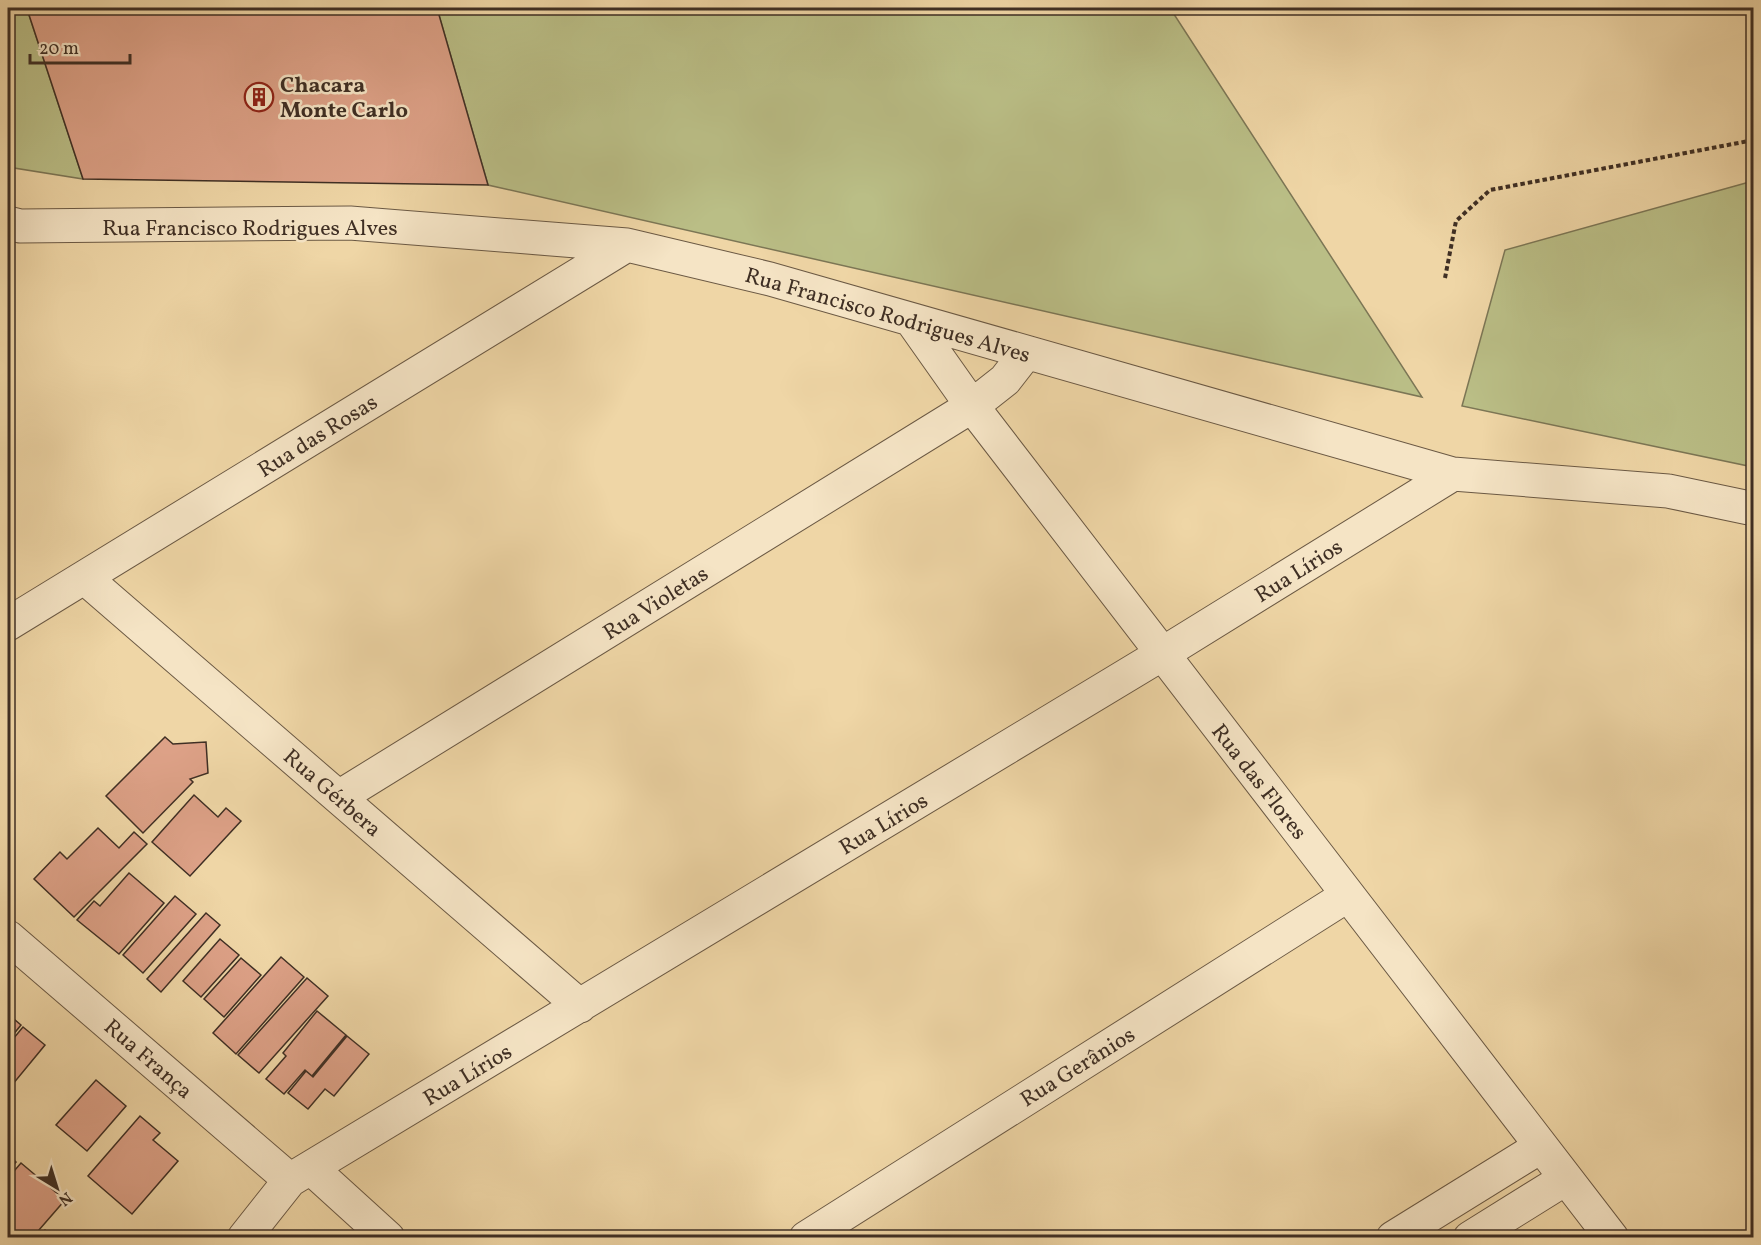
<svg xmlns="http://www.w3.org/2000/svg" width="1761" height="1245" font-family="Vollkorn,serif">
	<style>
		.green { fill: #babe86; stroke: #7c7655; stroke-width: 1.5 }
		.building { fill: #dda187; stroke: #3f2f24; stroke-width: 1.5 }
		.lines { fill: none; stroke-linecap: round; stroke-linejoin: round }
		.street-casing { stroke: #6b5944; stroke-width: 35 }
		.path { stroke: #3f2f24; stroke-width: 4; stroke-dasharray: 4.5 3; stroke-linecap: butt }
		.street { stroke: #f5e4c5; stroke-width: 33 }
		.labels { text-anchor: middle; stroke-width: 5; stroke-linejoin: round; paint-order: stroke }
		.poi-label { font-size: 22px; font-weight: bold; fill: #3f2f24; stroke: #f5e4c5; text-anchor: start }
		.street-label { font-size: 22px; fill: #3f2f24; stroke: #f5e4c5 }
	</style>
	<rect width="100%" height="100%" fill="#efd6a6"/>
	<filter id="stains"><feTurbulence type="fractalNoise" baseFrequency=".00333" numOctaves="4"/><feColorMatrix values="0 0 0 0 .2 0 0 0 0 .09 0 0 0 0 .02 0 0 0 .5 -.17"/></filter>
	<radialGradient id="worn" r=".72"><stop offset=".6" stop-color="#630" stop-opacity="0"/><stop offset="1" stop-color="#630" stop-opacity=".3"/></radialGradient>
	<path class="green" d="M8 8H23L29 15 83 179 8 167Z
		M437 8H1170L1422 397 488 185Z
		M1753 181V467L1462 406 1505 250Z"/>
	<path class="building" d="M23 8H437L488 185 83 179 29 15Z
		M165 737 173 744 206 742 208 773 190 779 193 782 143 833 106 796Z
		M194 795 218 817 226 808 241 821 190 876 152 842Z
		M98 828 119 848 134 832 147 844 74 917 34 879 60 852 67 859Z
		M129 873 164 903 119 954 77 920 94 901 100 906Z
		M175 896 196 914 143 973 123 955Z
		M206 913 220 925 161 992 147 979Z
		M220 939 239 955 201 997 183 981Z
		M281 957 304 977 236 1054 213 1033Z
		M241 958 261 975 224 1017 204 999Z
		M307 978 328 996 259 1073 238 1055Z
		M317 1011 346 1035 312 1076 305 1070 284 1094 266 1079 286 1056 283 1053Z
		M8 1014 21 1025 8 1041Z
		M23 1027 45 1045 8 1090V1045Z
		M347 1036 369 1054 334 1096 325 1089 308 1109 288 1093 306 1071 313 1077Z
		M96 1080 126 1106 87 1151 56 1125Z
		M140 1116 160 1133 153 1140 178 1161 132 1214 88 1176Z
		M8 1154 16 1162 8 1172Z
		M21 1163 65 1200 32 1238H8V1178Z
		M45 1230 54 1238H38Z"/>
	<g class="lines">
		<g class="street-casing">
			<path id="street" d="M8 223 20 226 350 223 627 245 770 279 1453 474 1668 491 1754 509
				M912 321 972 406 1612 1238
				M85 578 580 1006
				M8 624 627 245
				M339 797 972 406 1005 380 1026 353
				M8 937 290 1180
				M311 1168 388 1238
				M244 1238 290 1180 1162 654 1453 474
				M806 1238 1348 895
				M1393 1238 1540 1147
				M1470 1238 1565 1179"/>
		</g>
		<path class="path" d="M1445 278 1456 221 1490 190 1754 140"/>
		<use href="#street" class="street"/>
	</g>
	<defs>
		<g id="building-ring" transform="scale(1.5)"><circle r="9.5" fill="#f5e4c5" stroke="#8f2418" stroke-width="1.5"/><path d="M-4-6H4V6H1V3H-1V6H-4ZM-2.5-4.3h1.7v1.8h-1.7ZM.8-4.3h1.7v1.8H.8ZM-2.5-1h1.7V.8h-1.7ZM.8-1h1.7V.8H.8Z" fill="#8f2418"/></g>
	</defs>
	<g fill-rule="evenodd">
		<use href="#building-ring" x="259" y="97"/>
	</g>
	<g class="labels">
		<g class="poi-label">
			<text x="280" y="92">Chacara<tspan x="280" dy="25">Monte Carlo</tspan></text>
		</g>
		<g class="street-label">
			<text x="250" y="235">Rua Francisco Rodrigues Alves</text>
			<text transform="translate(888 314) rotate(16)" y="8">Rua Francisco Rodrigues Alves</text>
			<text transform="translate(317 435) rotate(-32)" y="8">Rua das Rosas</text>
			<text transform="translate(1298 570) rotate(-32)" y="8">Rua Lírios</text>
			<text transform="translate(655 602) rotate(-32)" y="8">Rua Violetas</text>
			<text transform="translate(1260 781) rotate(52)" y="8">Rua das Flores</text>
			<text transform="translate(333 792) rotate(41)" y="8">Rua Gérbera</text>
			<text transform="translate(883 823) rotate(-31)" y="8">Rua Lírios</text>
			<text transform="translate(149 1058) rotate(41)" y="8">Rua França</text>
			<text transform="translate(1077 1066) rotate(-32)" y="8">Rua Gerânios</text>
			<text transform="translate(467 1074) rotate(-31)" y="8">Rua Lírios</text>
		</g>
	</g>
	<rect width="1761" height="1245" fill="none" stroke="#efd6a6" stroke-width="30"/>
	<rect x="9" y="9" width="1743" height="1227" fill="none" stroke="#3f2f24" stroke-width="3"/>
	<rect x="15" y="15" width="1731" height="1215" fill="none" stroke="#3f2f24" stroke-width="1.5"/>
	<g transform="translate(57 1188) rotate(142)" stroke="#f5e4c5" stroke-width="4.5" paint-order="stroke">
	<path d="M0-4.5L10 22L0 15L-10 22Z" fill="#3f2f24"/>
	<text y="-9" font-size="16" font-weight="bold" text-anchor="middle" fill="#3f2f24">N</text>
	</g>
	<path d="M30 54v9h100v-9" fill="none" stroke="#3f2f24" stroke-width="3"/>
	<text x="39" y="54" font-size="18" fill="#3f2f24" stroke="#f5e4c5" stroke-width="4.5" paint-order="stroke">20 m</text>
	<rect width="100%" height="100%" filter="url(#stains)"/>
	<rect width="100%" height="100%" fill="url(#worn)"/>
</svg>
